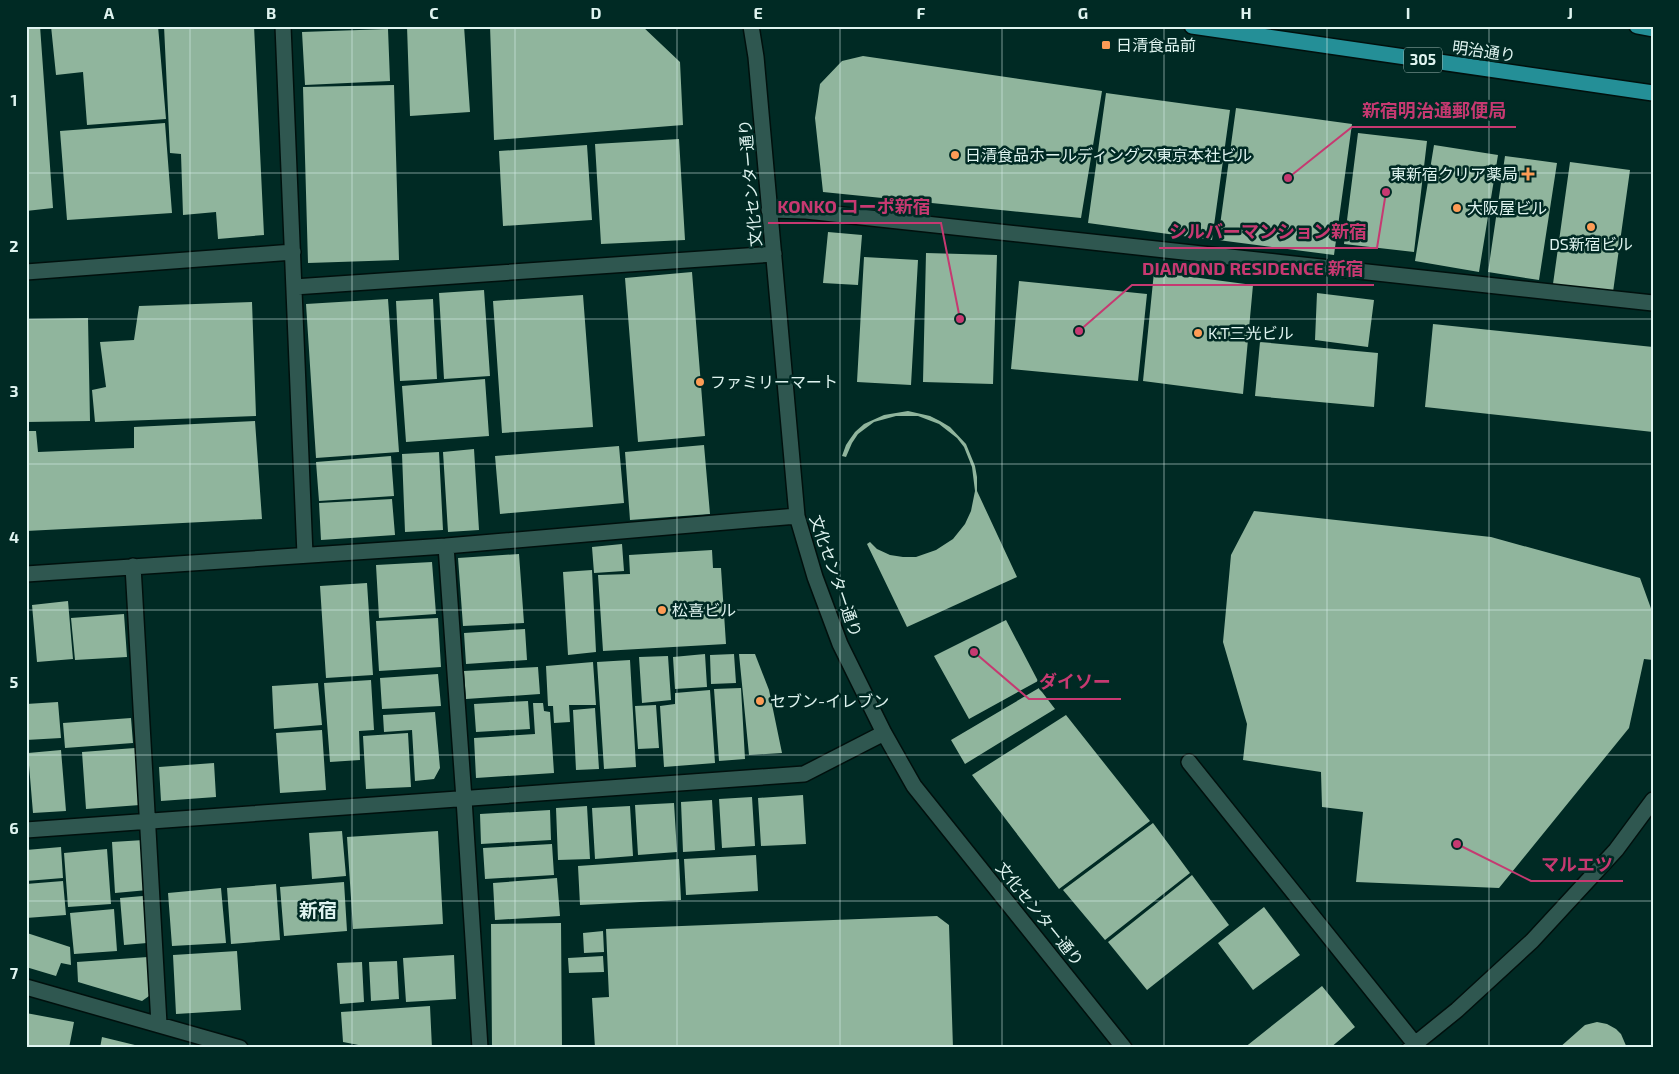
<svg xmlns="http://www.w3.org/2000/svg" width="1679" height="1074" font-family="'Exo 2','Noto Sans JP',sans-serif">
	<style>
		.building { fill: #90b59d }
		.lines { fill: none; stroke-linecap: round; stroke-linejoin: round }
		.minor-casing { stroke: #00100d; stroke-width: 18 }
		.major-casing { stroke: #00100d; stroke-width: 18 }
		.minor { stroke: #2f5750; stroke-width: 15 }
		.major { stroke: #248f97; stroke-width: 15 }
		.grid { fill: none; stroke: #dff4f0; stroke-width: 1; stroke-opacity: 0.55 }
		.poi-dot { fill: #fd9c56; stroke: #002a24; stroke-width: 2 }
		.labels { text-anchor: middle; stroke-width: 5; stroke-linejoin: round; paint-order: stroke }
		.shield { fill: #002a24; stroke: #9cb7b3; stroke-width: 1 }
		.shield-label { font-size: 15px; font-weight: bold; fill: #dff4f0 }
		.poi-label { font-size: 16px; fill: #dff4f0; stroke: #002a24; text-anchor: start }
		.street-label { font-size: 16px; fill: #dff4f0; stroke: #002a24 }
		.quarter-label { font-size: 19px; font-weight: bold; fill: #dff4f0; stroke: #002a24 }
		.leader { fill: none; stroke: #c63971; stroke-width: 2 }
		.callout-dot { fill: #c63971; stroke: #002a24; stroke-width: 2 }
		.callout-label { font-size: 18px; text-anchor: middle; font-weight: bold; fill: #c63971; stroke: #002a24; stroke-width: 5; stroke-linejoin: round; paint-order: stroke }
		.neatline { fill: none; stroke: #dff4f0; stroke-width: 2 }
		.grid-label { font-size: 16px; text-anchor: middle; font-weight: bold; fill: #dff4f0 }
	</style>
	<rect width="100%" height="100%" fill="#002a24"/>
	<path class="building" d="M26 26H40L53 208 26 211Z
		M51 26H158L166 119 87 125 83 72 56 75Z
		M164 26H254L264 235 218 239 216 212 183 215 181 154 170 153Z
		M407 26H464L470 112 410 116Z
		M490 26H642L680 62 683 125 494 140Z
		M388 29 390 81 305 85 302 32Z
		M863 56 1102 91 1081 218 823 192 815 118 820 84 842 61Z
		M394 85 399 260 308 263 303 87Z
		M1106 93 1230 110 1212 240 1088 223Z
		M1236 108 1352 124 1334 255 1218 240Z
		M165 123 172 213 67 220 60 131Z
		M1358 133 1427 141 1414 252 1344 244Z
		M679 139 685 240 601 244 595 144Z
		M587 145 592 220 503 226 499 151Z
		M1434 145 1498 155 1479 272 1415 261Z
		M1505 156 1557 163 1539 280 1488 272Z
		M1570 162 1630 170 1613 292 1553 284Z
		M828 232 862 235 858 285 823 283Z
		M926 253 997 255 993 384 923 382Z
		M864 257 918 260 911 385 857 382Z
		M692 272 705 436 638 442 625 278Z
		M1154 272 1253 285 1243 394 1143 381Z
		M1019 281 1147 294 1138 381 1011 369Z
		M484 290 490 376 444 379 439 293Z
		M1317 293 1374 300 1368 347 1315 340Z
		M583 295 593 427 502 433 493 301Z
		M388 299 399 452 316 458 306 304Z
		M433 299 437 379 400 381 396 301Z
		M252 302 256 416 95 422 92 390 106 387 100 342 134 340 139 306Z
		M88 318 90 421 26 422V319Z
		M1433 324 1653 347V432L1425 407Z
		M1260 342 1378 353 1374 407 1255 396Z
		M485 379 489 436 406 442 402 386Z
		M908 411 930 416 940 421 950 427 966 444 975 466 977 477V491L1017 577 907 627 867 544 870 542 877 549 890 555 903 557H916L936 550 953 539 965 524 971 511 975 491 972 467 964 447 957 438 939 424 918 416H896L874 422 858 434 852 443 846 457 842 456 846 445 850 439 855 432 864 424 884 415Z
		M255 421 262 519 26 531V431H36L38 452 134 448V427Z
		M704 445 710 514 630 520 625 452Z
		M619 446 624 503 500 514 495 456Z
		M474 449 479 530 448 532 443 452Z
		M439 452 443 530 405 532 402 454Z
		M391 456 394 496 319 501 316 462Z
		M392 499 395 535 321 540 319 503Z
		M1254 511 1491 537 1640 578 1653 614V660L1644 659 1629 728 1499 888 1356 882 1363 812 1322 807 1321 772 1243 760 1247 724 1223 642 1231 555Z
		M622 544 624 571 594 573 592 547Z
		M712 550 713 568H721L726 644 603 651 598 575 630 574 629 555Z
		M519 554 524 623 463 626 458 558Z
		M432 562 436 614 379 618 376 565Z
		M592 570 596 652 568 655 563 572Z
		M367 583 373 675 326 678 320 586Z
		M68 601 73 659 37 662 32 605Z
		M124 614 127 657 75 660 71 618Z
		M438 618 441 667 379 671 376 621Z
		M1006 620 1038 681 969 719 934 656Z
		M525 629 527 660 466 664 464 633Z
		M705 654 707 687 675 689 673 657Z
		M734 654 736 683 711 684 710 655Z
		M739 654H755L769 690 782 753 749 755Z
		M668 656 671 700 642 703 639 657Z
		M630 660 636 767 604 769 597 662Z
		M593 662 596 705H569L570 722 554 723 553 706H548L546 666Z
		M538 667 540 694 466 699 464 671Z
		M438 674 441 706 382 709 380 678Z
		M371 680 374 730 359 731 360 760 330 762 324 683Z
		M318 683 322 725 274 729 272 686Z
		M741 688 745 759 719 761 714 689Z
		M1039 688 1055 709 965 764 951 740Z
		M710 690 715 763 664 767 660 706 675 704V693Z
		M528 701 530 729 476 732 474 704Z
		M58 702 61 738 26 740V704Z
		M533 703H543L544 711 550 712 554 773 476 778 474 738 535 734Z
		M656 705 659 748 638 749 635 706Z
		M595 708 599 769 576 770 573 710Z
		M435 712 440 768 434 779 415 781 412 730 384 732 383 715Z
		M1066 715 1150 821 1059 889 972 775Z
		M131 718 133 743 65 748 63 723Z
		M322 730 326 790 280 793 276 733Z
		M408 733 411 787 366 789 363 736Z
		M135 748 140 805 86 809 82 752Z
		M61 750 66 811 33 813 28 753Z
		M214 763 216 797 161 801 159 767Z
		M803 795 806 844 761 846 758 798Z
		M752 797 755 846 722 848 719 799Z
		M712 800 715 850 683 852 681 802Z
		M674 803 677 852 638 855 635 805Z
		M587 806 590 859 558 860 556 808Z
		M630 806 633 856 595 859 592 808Z
		M550 810 551 840 481 844 480 814Z
		M1153 823 1190 873 1105 940 1063 890Z
		M342 831 346 876 312 879 309 833Z
		M438 831 443 924 353 929 347 837Z
		M144 840 148 890 115 893 112 842Z
		M552 844 554 875 485 879 483 848Z
		M61 847 63 878 26 881V850Z
		M107 849 111 904 68 907 64 853Z
		M756 855 758 891 686 895 684 859Z
		M679 859 681 900 580 905 578 866Z
		M1192 875 1229 925 1147 990 1108 942Z
		M557 878 560 916 495 920 493 883Z
		M63 881 66 915 26 918V884Z
		M344 882 347 931 284 936 280 887Z
		M276 884 280 940 231 944 227 888Z
		M221 888 226 943 172 946 168 893Z
		M143 896 147 943 124 945 120 898Z
		M1264 907 1300 955 1253 990 1218 943Z
		M114 909 117 951 74 954 70 913Z
		M937 916 949 925 953 1048H595L592 998 609 997 606 929Z
		M561 923 562 1048H492L491 924Z
		M603 931 604 952 584 953 583 933Z
		M27 933 70 947 71 965 61 963 56 976 26 967Z
		M237 951 241 1010 176 1014 173 955Z
		M454 955 456 999 406 1002 403 958Z
		M603 956 604 972 569 973 568 958Z
		M148 957 149 996 142 1001 78 982 77 962Z
		M397 961 399 999 371 1001 369 962Z
		M362 962 364 1002 340 1004 337 963Z
		M1322 986 1355 1027 1330 1048H1244Z
		M430 1006 432 1048H374L343 1042 341 1012Z
		M26 1013 74 1022 69 1048H26Z
		M1597 1022 1607 1024 1616 1029 1621 1034 1627 1048H1559L1585 1025Z
		M102 1037 143 1047V1048H100Z"/>
	<g class="lines">
		<g class="minor-casing">
			<path id="minor" d="M283 26 305 555
				M751 26 756 57 797 516 815 577 840 644 884 733 914 786 1124 1048
				M769 210 806 211 1653 303
				M26 272 293 252
				M294 287 774 254
				M446 546 464 799 480 1048
				M133 566 159 1024
				M26 574 446 546 797 516
				M1189 762 1415 1044
				M26 830 804 774 884 733
				M26 987 240 1048
				M1410 1048 1457 1010 1532 941 1616 850 1653 800"/>
		</g>
		<g class="major-casing">
			<path id="major" d="M1192 26 1653 93
				M1637 26 1653 29"/>
		</g>
		<use href="#minor" class="minor"/>
		<use href="#major" class="major"/>
	</g>
	<path class="grid" d="M190 26V1048M352 26V1048M515 26V1048M677 26V1048M840 26V1048M1002 26V1048M1164 26V1048M1327 26V1048M1489 26V1048M26 173H1653M26 319H1653M26 464H1653M26 610H1653M26 755H1653M26 901H1653"/>
	<g class="poi-dot">
		<rect x="1101" y="40" width="10" height="10" rx="2.5"/>
		<circle cx="955" cy="155" r="5"/>
		<path d="M1525.5 166.5h5v5h5v5h-5v5h-5v-5h-5v-5h5z"/>
		<circle cx="1457" cy="208" r="5"/>
		<circle cx="1591" cy="227" r="5"/>
		<circle cx="1198" cy="333" r="5"/>
		<circle cx="700" cy="382" r="5"/>
		<circle cx="662" cy="610" r="5"/>
		<circle cx="760" cy="701" r="5"/>
	</g>
	<g class="labels">
		<rect class="shield" x="1404" y="47.5" width="38" height="25" rx="4"/>
		<g class="shield-label">
			<text x="1423" y="65">305</text>
		</g>
		<g class="poi-label">
			<text x="1116" y="51">日清食品前</text>
			<text x="965" y="161">日清食品ホールディングス東京本社ビル</text>
			<text x="1518" y="180" text-anchor="end">東新宿クリア薬局</text>
			<text x="1467" y="214">大阪屋ビル</text>
			<text x="1591" y="250" text-anchor="middle">DS新宿ビル</text>
			<text x="1208" y="339">K.T三光ビル</text>
			<text x="710" y="388">ファミリーマート</text>
			<text x="672" y="616">松喜ビル</text>
			<text x="770" y="707">セブン-イレブン</text>
		</g>
		<g class="street-label">
			<text transform="translate(1484 51) rotate(8)" y="6">明治通り</text>
			<text transform="translate(750 183) rotate(-95)" y="6">文化センター通り</text>
			<text transform="translate(836 576) rotate(71)" y="6">文化センター通り</text>
			<text transform="translate(1040 914) rotate(51)" y="6">文化センター通り</text>
		</g>
		<g class="quarter-label">
			<text x="318" y="917">新宿</text>
		</g>
	</g>
	<path class="leader" d="M1288 178L1352 127H1516M960 319L941 223H768M1386 192L1377 248H1159M1079 331L1132 285H1374M974 652L1029 699H1121M1457 844L1531 881H1623"/>
	<g class="callout-dot">
		<circle cx="1288" cy="178" r="5"/>
		<circle cx="960" cy="319" r="5"/>
		<circle cx="1386" cy="192" r="5"/>
		<circle cx="1079" cy="331" r="5"/>
		<circle cx="974" cy="652" r="5"/>
		<circle cx="1457" cy="844" r="5"/>
	</g>
	<g class="callout-label">
		<text x="1434" y="117">新宿明治通郵便局</text>
		<text x="854" y="213">KONKO コーポ新宿</text>
		<text x="1268" y="238">シルバーマンション新宿</text>
		<text x="1253" y="275">DIAMOND RESIDENCE 新宿</text>
		<text x="1075" y="688">ダイソー</text>
		<text x="1577" y="871">マルエツ</text>
	</g>
	<rect width="1679" height="1074" fill="none" stroke="#002a24" stroke-width="55"/>
	<rect x="28" y="28" width="1624" height="1018" class="neatline"/>
	<g class="grid-label">
		<text x="109" y="19">A</text>
		<text x="271" y="19">B</text>
		<text x="434" y="19">C</text>
		<text x="596" y="19">D</text>
		<text x="758" y="19">E</text>
		<text x="921" y="19">F</text>
		<text x="1083" y="19">G</text>
		<text x="1246" y="19">H</text>
		<text x="1408" y="19">I</text>
		<text x="1570" y="19">J</text>
		<text x="14" y="106">1</text>
		<text x="14" y="252">2</text>
		<text x="14" y="397">3</text>
		<text x="14" y="543">4</text>
		<text x="14" y="688">5</text>
		<text x="14" y="834">6</text>
		<text x="14" y="979">7</text>
	</g>
</svg>
